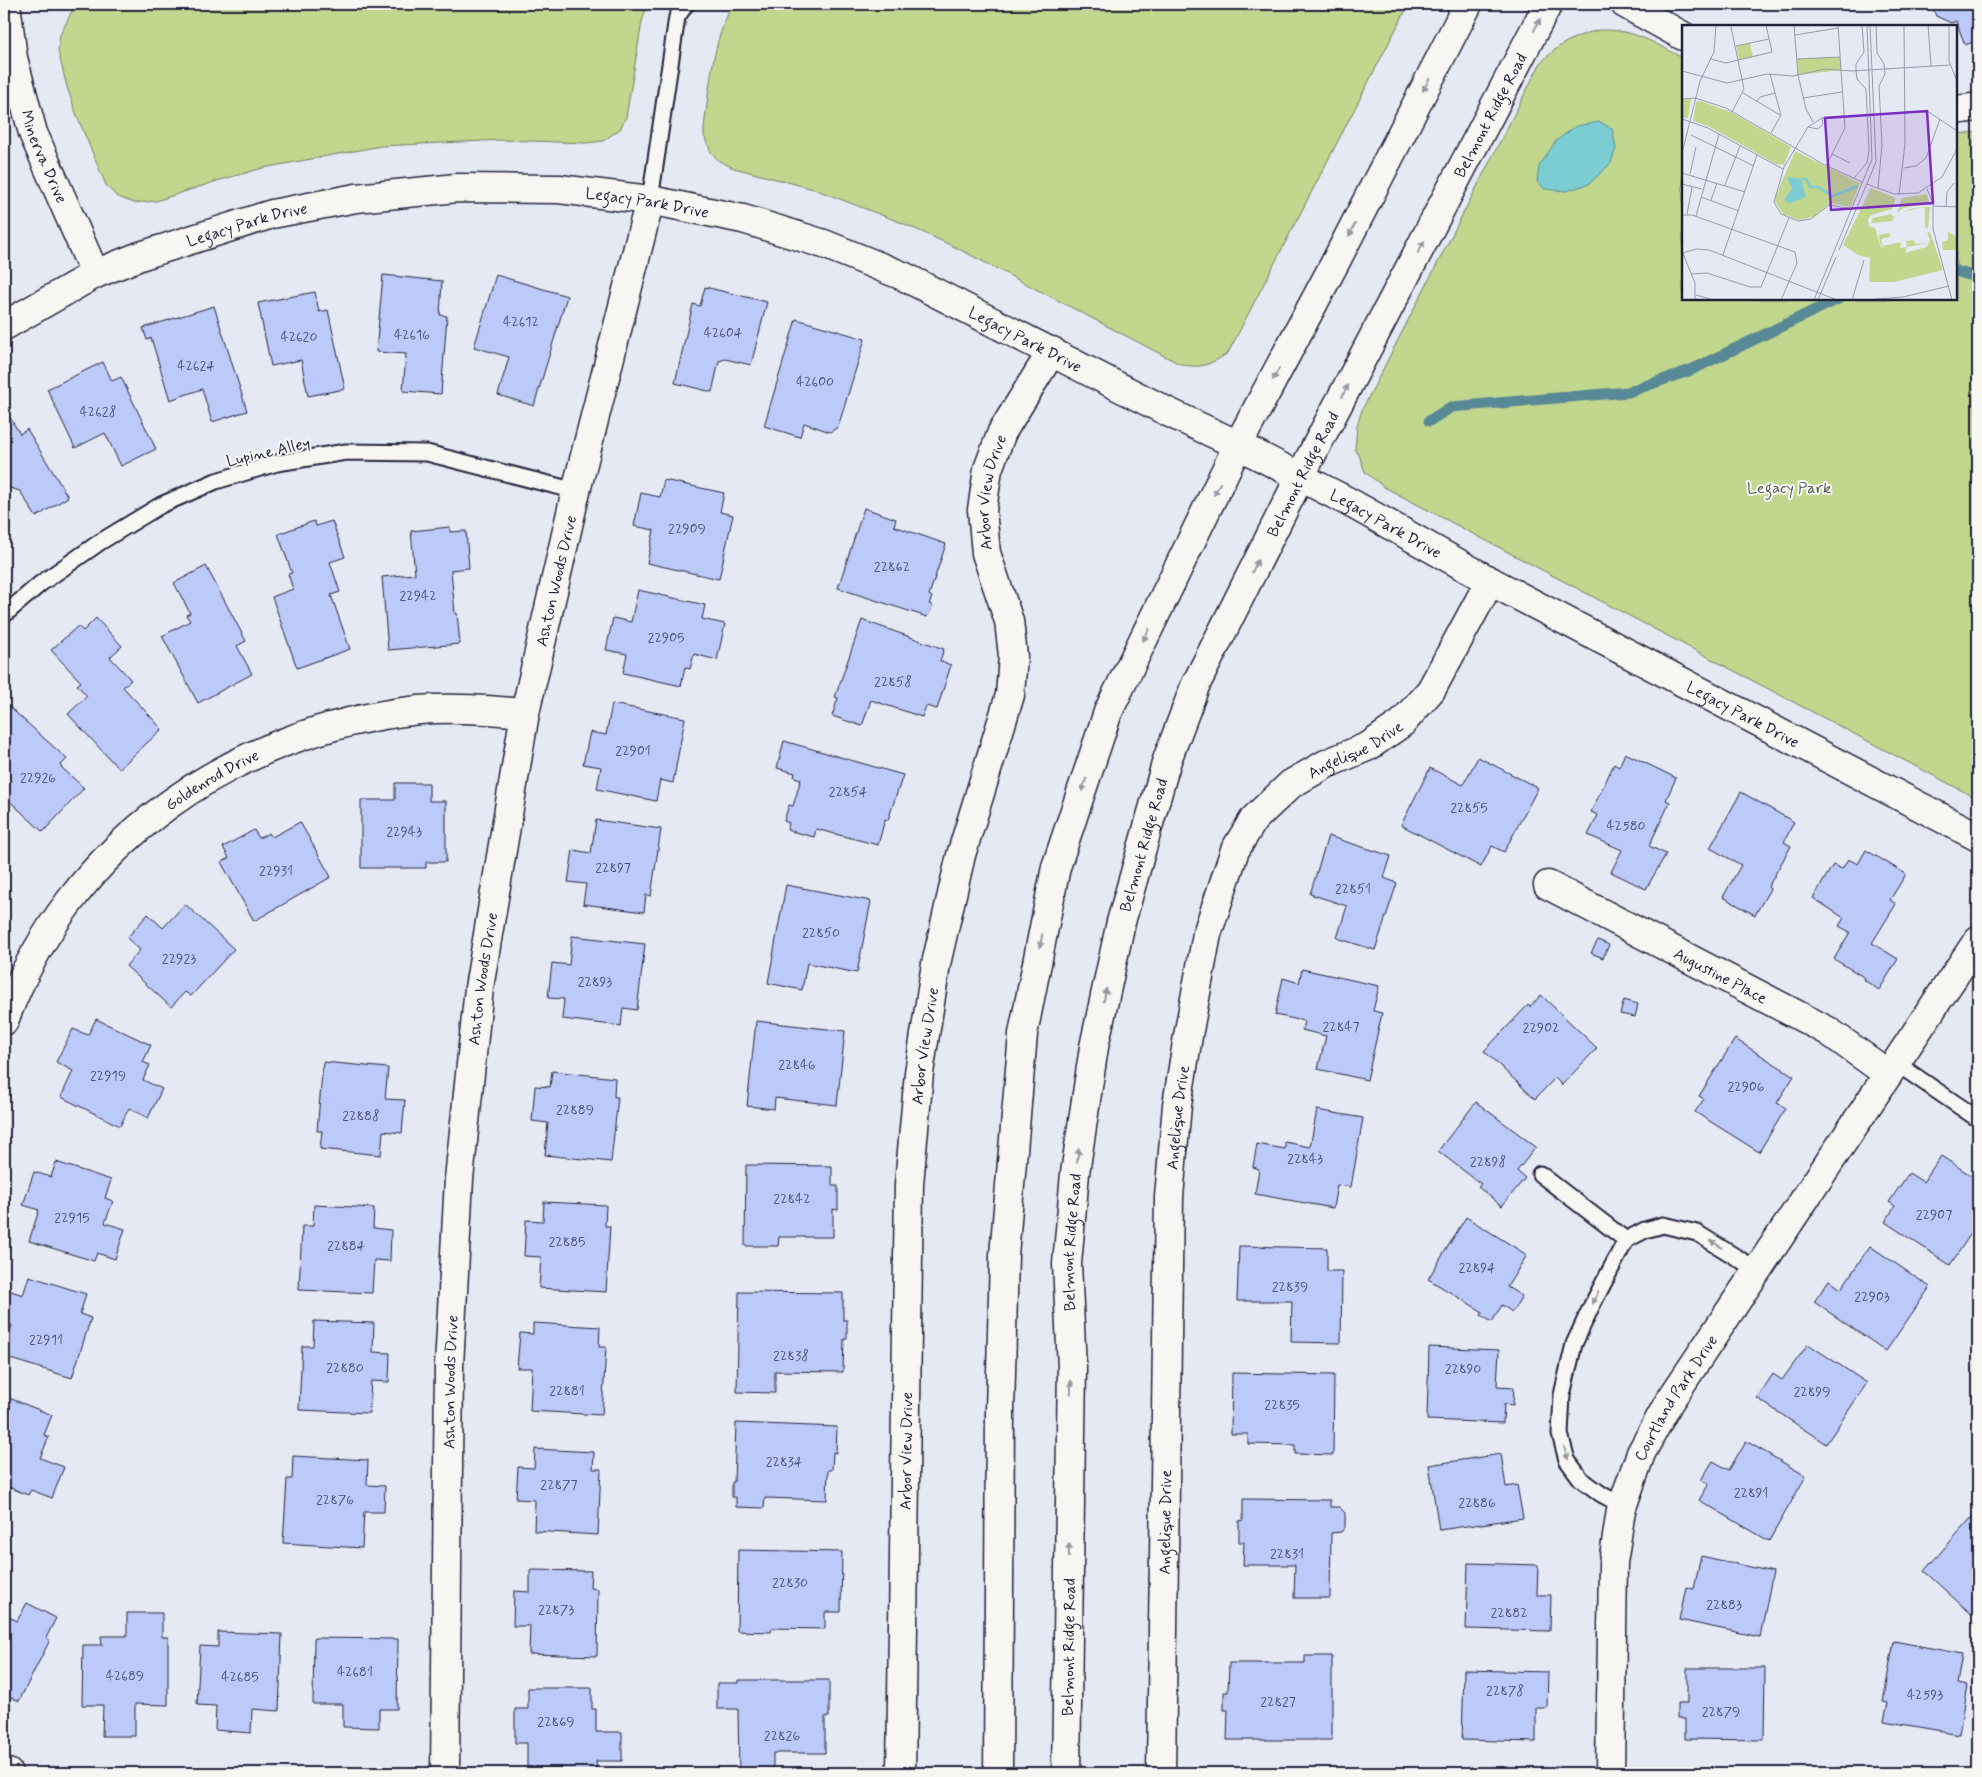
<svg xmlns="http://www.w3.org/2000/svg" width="1982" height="1777" font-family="Mynerve,sans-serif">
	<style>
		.green { fill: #c1d78d; stroke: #727c64 }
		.water { fill: #7ccdd3; stroke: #588996 }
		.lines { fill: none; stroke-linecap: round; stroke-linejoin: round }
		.stream { stroke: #588996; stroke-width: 11 }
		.building { fill: #bccafa; stroke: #22223b }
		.lane-casing { stroke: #22223b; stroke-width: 19 }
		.street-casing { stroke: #22223b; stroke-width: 31 }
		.secondary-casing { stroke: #22223b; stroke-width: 31 }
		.lane { stroke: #f6f6f2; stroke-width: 15 }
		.street { stroke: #f6f6f2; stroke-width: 28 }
		.secondary { stroke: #f6f6f2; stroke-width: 28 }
		.oneway { fill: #9797a0 }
		.labels { text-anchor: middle; stroke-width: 4; stroke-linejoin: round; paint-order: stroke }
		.number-label { font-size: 14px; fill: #484c6b }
		.street-label { font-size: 16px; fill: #22223b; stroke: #f6f6f2 }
		.park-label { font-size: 16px; fill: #525854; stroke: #f6f6f2 }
		.inset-river { fill: none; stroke: #7ccdd3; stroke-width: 2.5 }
		.inset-road { fill: none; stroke: #9799aa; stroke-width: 1 }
		.view { fill: #7b2cbf; fill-opacity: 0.15; stroke: #7b2cbf; stroke-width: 2.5 }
		.inset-edge { fill: none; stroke: #22223b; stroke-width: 2.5 }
	</style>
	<rect width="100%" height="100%" fill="#e5e9f4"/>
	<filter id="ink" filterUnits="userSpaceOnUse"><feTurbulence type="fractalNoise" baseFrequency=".02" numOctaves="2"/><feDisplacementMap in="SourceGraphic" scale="10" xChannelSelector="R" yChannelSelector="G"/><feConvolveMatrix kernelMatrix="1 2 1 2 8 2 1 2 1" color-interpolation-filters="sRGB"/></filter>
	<g filter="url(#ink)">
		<path class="green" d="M79 4H647L642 22 626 117 620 129 603 141 586 143 503 140 381 146 263 168 217 181 156 201 134 203 116 196 106 185 77 116 67 87 58 51 60 35 72 11 79 6Z
			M733 4H1409L1228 353C1210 365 1199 370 1178 363L957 248 902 223 814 189 734 168 719 161 711 152 704 136V127C710 85 712 42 733 4Z
			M1600 30C1634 29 1654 43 1683 58V299H1956V134L1978 132V799L1384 487 1365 472 1359 455 1355 450 1357 426 1362 410 1540 64C1557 45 1575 35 1600 30Z"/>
		<path class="water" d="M1600 122 1612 129 1616 148 1611 163 1589 184 1566 191 1545 189 1537 182 1539 166 1556 141 1576 126Z"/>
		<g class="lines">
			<path class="stream" d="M1956 271 1978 278
				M1429 421 1451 407 1628 392 1691 370 1838 299"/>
		</g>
		<path class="building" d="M1931 4H1978V40L1965 45 1956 21 1951 23 1936 16Z
			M383 275 442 281 440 315 447 316 441 394 403 391 406 354 376 352Z
			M496 275 567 296 534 406 498 395 509 357 474 347Z
			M705 287 767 302 751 365 725 359 719 361 712 392 675 383 693 304 700 306Z
			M315 292 319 312 328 310 345 389 308 396 301 360 271 366 258 303Z
			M214 306 247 411 212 422 202 389 170 400 151 338 147 340 143 328Z
			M796 319 865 339 838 427 830 432 804 423 800 437 764 426Z
			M103 362 112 381 121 377 156 449 121 466 105 433 75 448 47 389Z
			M9 416 20 434 27 429 68 497 36 517 20 491 10 488 4 492V419Z
			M664 480 724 493 720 512 733 515 719 579 647 563 654 530 634 526 641 493 660 497Z
			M864 508 896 519 894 526 946 544 929 595 932 597 929 604 933 606 927 617 838 588Z
			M314 521 316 526 332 521 345 557 330 562 340 592 331 595 350 649 297 668 272 597 293 589 288 574 292 573 278 534Z
			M450 527V532L466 531 469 568 451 570 455 614 457 613 460 644 388 650 382 577 415 574 411 531Z
			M206 566 246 641 237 646 252 674 198 703 162 636 190 621 186 615 190 613 174 583Z
			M638 590 705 605 702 619 725 624 717 660 694 654 690 669 685 667 681 686 623 673 627 654 606 650 613 618 631 622Z
			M96 618 122 646 110 657 131 680 123 687 162 729 119 769 68 714 87 696 77 685 81 682 51 650 78 626 83 631Z
			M862 620 944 649 940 661 951 665 937 709 926 706 922 717 871 700 862 726 832 716 838 698 835 697Z
			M4 702 67 759 60 766 84 788 43 832 4 796Z
			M612 704 685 718 673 783 660 780 656 801 597 789 601 767 583 764 590 732 606 735Z
			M784 741 903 775 888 820 885 819 878 845 816 829 814 837 787 830 789 823 784 821 789 805 793 806 801 779 794 777 795 773 777 768Z
			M1625 753 1676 778 1666 800 1670 802 1649 846 1666 854 1646 889 1611 872 1622 850 1588 835 1598 815 1591 812 1614 764 1619 767Z
			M1478 757 1538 788 1504 852 1492 846 1481 867 1401 825 1430 768 1463 785Z
			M395 783H429V801H446V862H426V868H361V800H395Z
			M1741 792 1794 822 1784 842 1791 846 1768 887 1770 889 1755 915 1723 897 1741 865 1710 848Z
			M596 820 661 829 651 896 646 895 644 912 583 904 586 884 568 882 573 850 591 853Z
			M300 822 331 877 254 921 221 862 229 858 223 847 254 830 259 838 269 833 272 837Z
			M1328 836 1391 856 1384 878 1397 883 1375 950 1337 938 1347 906 1310 894Z
			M1866 850 1906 874 1890 900 1896 904 1872 943 1898 959 1879 990 1864 980 1865 978 1834 959 1850 932 1839 926 1844 918 1813 898 1833 865 1842 869 1848 859 1858 864Z
			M786 885 871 901 857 973 807 963 802 990 768 983Z
			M185 904 234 949 191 996 185 992 171 1007 126 966 140 950 127 938 148 914 163 928Z
			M572 936 645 944 637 1010 623 1008 621 1026 562 1019 564 999 548 998 552 963 569 965Z
			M1598 940 1609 945 1603 958 1591 953Z
			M1302 969 1379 986 1373 1011 1382 1013 1367 1080 1318 1069 1326 1036 1302 1030 1304 1021 1275 1015 1283 978 1299 983Z
			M1541 995 1597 1048 1562 1085 1555 1078 1535 1099 1484 1051 1528 1005 1530 1007Z
			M1624 1000 1638 1004 1635 1017 1620 1014Z
			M96 1019 151 1045 143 1062 150 1065 143 1080 162 1089 148 1118 129 1108 120 1126 61 1097 73 1071 56 1062 73 1029 88 1035Z
			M756 1021 845 1031 837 1105 775 1098 774 1109 747 1106Z
			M1735 1039 1794 1076 1777 1103 1786 1108 1759 1152 1695 1112 1704 1099 1699 1096Z
			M323 1062 388 1068 385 1099 405 1100 402 1133 383 1131 381 1155 320 1149 322 1131H317Z
			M552 1071 615 1078 614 1097H618L611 1162 545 1155 548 1123 532 1121 535 1086 550 1087Z
			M1476 1102 1536 1147 1517 1171 1525 1178 1502 1206 1478 1187 1481 1184 1438 1151Z
			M1317 1110 1363 1118 1351 1187 1337 1185 1333 1208 1255 1194 1259 1169 1253 1167 1257 1144 1285 1149V1142L1310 1147Z
			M1941 1156 1978 1180V1223L1950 1265 1885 1222 1895 1206 1889 1202 1909 1173 1923 1182Z
			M56 1162 111 1180 105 1198 113 1201 105 1223 125 1229 115 1259 97 1253 94 1261 29 1241 39 1210 23 1205 34 1172 51 1177Z
			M746 1165 832 1166V1186H838V1210L833 1209V1237H779L778 1246H745Z
			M544 1202 606 1205 605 1226H610L606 1292 539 1288 541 1257 524 1256 526 1220 543 1221Z
			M314 1205 374 1208 373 1228 391 1230 390 1261 374 1260 372 1293 299 1290 302 1226H313Z
			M1466 1217 1527 1255 1507 1287 1522 1296 1512 1312 1502 1305 1492 1322 1481 1315 1483 1312 1428 1279Z
			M1239 1246 1327 1248V1271H1342L1341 1343 1291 1342 1292 1301H1237Z
			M1870 1246 1930 1287 1886 1351 1814 1302 1829 1280 1841 1289Z
			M29 1276 86 1294 80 1314 91 1318 72 1378 4 1357 12 1325 4 1323V1292L5 1289 23 1295Z
			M739 1292 843 1293V1320H847V1339H844L843 1372 775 1371V1393L737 1392Z
			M314 1321 374 1323 373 1352 390 1353 389 1382 371 1381 369 1413 299 1410 302 1346H313Z
			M533 1323 600 1327 599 1347H606L602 1415 530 1411 532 1368H517L520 1333 533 1334Z
			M1808 1344 1867 1383 1826 1444 1757 1398 1773 1374 1782 1380Z
			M1429 1347 1499 1350 1497 1386 1514 1387 1513 1405 1504 1404 1503 1423 1427 1420Z
			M1232 1373 1334 1375 1333 1455 1295 1454V1445L1248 1444V1434H1231Z
			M4 1396 52 1415 44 1435 49 1437 40 1458 64 1467 52 1498 31 1490 28 1495 4 1485Z
			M736 1423 837 1427 836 1453 833 1452 832 1470H828L827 1500 765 1498 764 1508 736 1507V1497H732V1482H734Z
			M1746 1441 1806 1476 1769 1541 1699 1500 1709 1484 1701 1480 1713 1461 1729 1470Z
			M535 1449 594 1452 593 1469H601L598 1535 534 1531 535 1500 516 1499 518 1467 534 1468Z
			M1501 1454 1506 1487 1517 1485 1523 1518 1439 1530 1429 1465Z
			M293 1456 368 1460 367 1485 385 1486 384 1512H364L362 1548 283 1543 287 1479H292Z
			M1243 1499 1330 1500V1507H1339L1345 1513V1527L1341 1532 1331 1533 1330 1598H1294L1295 1565H1243L1244 1542H1239V1521L1243 1520Z
			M1973 1516 1978 1520V1620L1924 1571Z
			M738 1550 842 1552 841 1612H825V1629L772 1628 771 1632 737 1631Z
			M1701 1556 1773 1572 1760 1637 1679 1620 1686 1587 1694 1589Z
			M1468 1563 1538 1565 1537 1595H1551L1550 1631 1466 1629Z
			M530 1570 591 1571 590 1588 598 1589 597 1656 529 1654 530 1626H513L514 1591 530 1592Z
			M27 1603 56 1618 46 1638 50 1640 19 1701 4 1694V1614L17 1621Z
			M127 1613H162V1637H168V1705L135 1704V1736H102L103 1705H82L83 1645H102L101 1636H127Z
			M218 1632 282 1634 279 1711 252 1709 251 1733 215 1730 216 1706 197 1705 200 1646 218 1647Z
			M314 1638 398 1639 397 1709H379V1728L343 1727V1704H313Z
			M1894 1641 1962 1654 1957 1684 1967 1686 1959 1734 1884 1721 1888 1703 1883 1702Z
			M1305 1656H1332V1740H1227L1228 1710H1224V1692H1228L1229 1663H1305Z
			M1687 1668H1765L1764 1740 1685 1739V1719H1677V1703H1687Z
			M1464 1670 1548 1672 1547 1708H1536V1742L1462 1740Z
			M738 1680H829V1717H825V1753H773V1773H739L738 1709H717V1683H738Z
			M528 1688H592V1709H596V1732H622V1761H596L597 1773H527V1743H515V1709H528Z"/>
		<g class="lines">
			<g class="lane-casing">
				<path id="lane" d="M650 200 677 17 686 4
					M4 615 40 584 100 542 161 505 216 481 277 463 346 452 427 453 576 491
					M1896 1063 1978 1119
					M1540 1174 1626 1240
					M1623 1506 1601 1494 1581 1479 1567 1460 1560 1434 1562 1395 1574 1344 1592 1305 1626 1240 1645 1230 1663 1225 1697 1233 1757 1270"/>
			</g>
			<g class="street-casing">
				<g id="street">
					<path id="s1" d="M6 4 13 58 33 133 95 274"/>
					<path d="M1625 4 1683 36"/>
					<path d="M1956 110 1978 107"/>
					<path id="s2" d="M4 326 95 274 140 256 272 214 356 198 457 188 559 189 650 200 743 219 824 244 903 276 1170 413 1238 445 1347 501 1490 581 1978 837"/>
					<path id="s3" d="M1548 885 1828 1031 1888 1074"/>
					<path id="s4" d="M4 1021C70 843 233 730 419 710 454 707 490 710 525 713"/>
					<path d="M4 1773H8"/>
					<path id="s5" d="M445 1773 449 1366 459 1179 479 988 525 713 576 491 650 200"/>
					<path id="s6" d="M901 1773 909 1184 919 1073 936 964 961 855 1010 695 1013 656 1009 621 986 553 982 510 988 469 1002 432 1052 351"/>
					<path id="s7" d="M1161 1773 1169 1197 1177 1105 1188 1036 1207 934 1235 850 1254 819 1291 784 1326 764 1369 746 1402 723 1431 690 1490 581"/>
					<path id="s8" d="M1610 1773 1613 1563 1621 1510 1641 1453 1669 1402 1978 940"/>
				</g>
			</g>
			<g class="secondary-casing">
				<g id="secondary">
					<path d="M998 1773 1000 1411 1004 1255 1023 1034 1056 867 1108 712 1238 445 1336 261 1468 4"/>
					<path id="s9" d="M1066 1773 1072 1367 1067 1264 1075 1173 1094 1047 1121 922 1167 760 1195 686 1300 477 1548 4"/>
				</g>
			</g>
			<use href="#lane" class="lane"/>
			<use href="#street" class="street"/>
			<use href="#secondary" class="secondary"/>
		</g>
		<defs><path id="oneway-solid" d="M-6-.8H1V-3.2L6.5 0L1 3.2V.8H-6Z" transform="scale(1.25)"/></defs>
		<g class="oneway">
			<use href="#oneway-solid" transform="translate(1537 25) rotate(-62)"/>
			<use href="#oneway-solid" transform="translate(1426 85) rotate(117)"/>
			<use href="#oneway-solid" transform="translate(1352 230) rotate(117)"/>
			<use href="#oneway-solid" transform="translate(1421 247) rotate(-62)"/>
			<use href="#oneway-solid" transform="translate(1276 374) rotate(118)"/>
			<use href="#oneway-solid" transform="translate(1345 391) rotate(-62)"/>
			<use href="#oneway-solid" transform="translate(1217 489) rotate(116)"/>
			<use href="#oneway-solid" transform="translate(1255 566) rotate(-64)"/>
			<use href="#oneway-solid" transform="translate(1146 635) rotate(116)"/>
			<use href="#oneway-solid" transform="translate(1084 785) rotate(109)"/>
			<use href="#oneway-solid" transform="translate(1041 941) rotate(101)"/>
			<use href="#oneway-solid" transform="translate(1105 995) rotate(-78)"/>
			<use href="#oneway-solid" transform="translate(1078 1155) rotate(-82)"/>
			<use href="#oneway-solid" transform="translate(1716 1244) rotate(-148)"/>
			<use href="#oneway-solid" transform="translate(1595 1298) rotate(118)"/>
			<use href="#oneway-solid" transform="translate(1071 1387) rotate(-89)"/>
			<use href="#oneway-solid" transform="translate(1566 1453) rotate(73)"/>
			<use href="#oneway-solid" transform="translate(1069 1550) rotate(-89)"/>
		</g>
	</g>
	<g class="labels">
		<g class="number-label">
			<text x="521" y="326">42612</text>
			<text x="723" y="337">42604</text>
			<text x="412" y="339">42616</text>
			<text x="299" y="341">42620</text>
			<text x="196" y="370">42624</text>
			<text x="815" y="386">42600</text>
			<text x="98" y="416">42628</text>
			<text x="687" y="533">22909</text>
			<text x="892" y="571">22862</text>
			<text x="418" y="600">22942</text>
			<text x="666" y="642">22905</text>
			<text x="893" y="686">22858</text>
			<text x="633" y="755">22901</text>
			<text x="38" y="782">22926</text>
			<text x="848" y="796">22854</text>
			<text x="1469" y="812">22855</text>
			<text x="1626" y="830">42580</text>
			<text x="404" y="836">22943</text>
			<text x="613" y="872">22897</text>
			<text x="276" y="875">22931</text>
			<text x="1353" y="893">22851</text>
			<text x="821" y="937">22850</text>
			<text x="179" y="963">22923</text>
			<text x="595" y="986">22893</text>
			<text x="1341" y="1031">22847</text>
			<text x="1541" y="1032">22902</text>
			<text x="797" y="1069">22846</text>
			<text x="108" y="1080">22919</text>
			<text x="1746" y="1091">22906</text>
			<text x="575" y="1114">22889</text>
			<text x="361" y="1120">22888</text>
			<text x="1305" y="1163">22843</text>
			<text x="1488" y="1166">22898</text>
			<text x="792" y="1203">22842</text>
			<text x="1934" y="1219">22907</text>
			<text x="72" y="1222">22915</text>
			<text x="567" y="1246">22885</text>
			<text x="346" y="1250">22884</text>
			<text x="1477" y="1272">22894</text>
			<text x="1290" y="1291">22839</text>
			<text x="1872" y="1301">22903</text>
			<text x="46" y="1344">22911</text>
			<text x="791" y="1360">22838</text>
			<text x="345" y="1372">22880</text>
			<text x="1463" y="1373">22890</text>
			<text x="567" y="1395">22881</text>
			<text x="1812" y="1396">22899</text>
			<text x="1282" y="1409">22835</text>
			<text x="784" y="1466">22834</text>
			<text x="559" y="1489">22877</text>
			<text x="1751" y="1497">22891</text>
			<text x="335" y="1504">22876</text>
			<text x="1477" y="1507">22886</text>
			<text x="1287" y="1558">22831</text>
			<text x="790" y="1587">22830</text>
			<text x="1724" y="1609">22883</text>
			<text x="556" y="1614">22873</text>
			<text x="1509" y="1617">22882</text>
			<text x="355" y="1676">42681</text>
			<text x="125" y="1680">42689</text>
			<text x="240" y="1681">42685</text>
			<text x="1505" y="1695">22878</text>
			<text x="1925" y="1699">42593</text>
			<text x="1278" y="1706">22827</text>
			<text x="1721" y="1716">22879</text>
			<text x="556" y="1726">22869</text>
			<text x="782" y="1740">22826</text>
		</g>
		<g class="street-label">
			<text dy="6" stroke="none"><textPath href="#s9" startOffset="1746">Belmont Ridge Road</textPath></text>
			<text dy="6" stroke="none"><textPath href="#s1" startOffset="158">Minerva Drive</textPath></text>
			<text dy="6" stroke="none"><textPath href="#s2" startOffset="670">Legacy Park Drive</textPath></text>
			<text dy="6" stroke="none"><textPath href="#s2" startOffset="265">Legacy Park Drive</textPath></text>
			<text dy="6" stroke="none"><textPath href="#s2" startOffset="1075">Legacy Park Drive</textPath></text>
			<text transform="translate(268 451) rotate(-13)" y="6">Lupine Alley</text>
			<text dy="6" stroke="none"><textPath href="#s9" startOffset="1341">Belmont Ridge Road</textPath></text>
			<text dy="6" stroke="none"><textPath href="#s6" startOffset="1298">Arbor View Drive</textPath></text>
			<text dy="6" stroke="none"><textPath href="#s2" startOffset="1480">Legacy Park Drive</textPath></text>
			<text dy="6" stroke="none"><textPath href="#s5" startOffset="1201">Ashton Woods Drive</textPath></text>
			<text dy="6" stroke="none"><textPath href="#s2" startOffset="1885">Legacy Park Drive</textPath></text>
			<text dy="6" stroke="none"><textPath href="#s7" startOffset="1091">Angelique Drive</textPath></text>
			<text dy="6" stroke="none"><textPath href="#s4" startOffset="326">Goldenrod Drive</textPath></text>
			<text dy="6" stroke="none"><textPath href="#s9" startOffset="936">Belmont Ridge Road</textPath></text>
			<text dy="6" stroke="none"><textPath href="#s3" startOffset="195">Augustine Place</textPath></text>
			<text dy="6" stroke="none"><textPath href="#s5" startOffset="796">Ashton Woods Drive</textPath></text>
			<text dy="6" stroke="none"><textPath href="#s6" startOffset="728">Arbor View Drive</textPath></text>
			<text dy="6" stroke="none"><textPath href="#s7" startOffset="656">Angelique Drive</textPath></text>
			<text dy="6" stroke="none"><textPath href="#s9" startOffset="531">Belmont Ridge Road</textPath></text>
			<text dy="6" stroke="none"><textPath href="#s5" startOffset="391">Ashton Woods Drive</textPath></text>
			<text dy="6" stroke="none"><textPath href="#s8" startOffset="389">Courtland Park Drive</textPath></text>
			<text dy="6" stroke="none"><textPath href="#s6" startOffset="322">Arbor View Drive</textPath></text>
			<text dy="6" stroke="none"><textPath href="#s7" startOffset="251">Angelique Drive</textPath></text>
			<text dy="6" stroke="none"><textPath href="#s9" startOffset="126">Belmont Ridge Road</textPath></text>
		</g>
		<g class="park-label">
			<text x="1789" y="493">Legacy Park</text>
		</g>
	</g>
	<g transform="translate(1682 25)">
		<rect width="275" height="275" fill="#e5e9f4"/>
		<path d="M68 18 71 32 57 35 54 21ZM158 32 159 45 116 50 115 34ZM9 74 6 93H0V75ZM18 76 49 87 109 122 102 140 94 139 26 101 11 96 14 77ZM113 126 178 158 169 182 148 178 131 192 117 195 101 189 93 176 94 170ZM189 163 214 173 210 184 189 190 186 194 187 201 193 203 199 222 212 224 201 222 198 218 197 210 207 208 208 212 199 214 201 221 219 217 218 223 225 222 224 216 231 215 234 219 247 218 225 222 223 228 245 222 248 215 245 208 248 207 261 245 212 257H187L188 233 176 230 161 220ZM245 169 247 178 221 183 215 188 220 173ZM240 182 219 188 232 183 240 182H248L246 204 243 202V184ZM209 189 212 192 210 196 189 198 191 193ZM266 207 275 212V230L274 225H261L260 217 266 215Z" fill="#c1d78d"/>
		<path d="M105 152 119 154 124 172 108 178 102 175 110 164Z" fill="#7ccdd3"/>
		<path class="inset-river" d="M119 154H124L128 162H136L150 171 176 161"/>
		<path class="inset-road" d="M112 0 116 50 124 84 131 97M194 0 195 28 202 39 203 49 197 61 200 120 196 163M246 0 249 41M267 0V36L275 56M0 1 16 0M49 2 62 64 50 87M113 10 156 3M54 21 87 14M29 34 44 38 90 27 84 0M115 34 158 32M0 46 45 58 85 49 111 51 143 44 170 46 268 40M88 49 99 90 89 108M61 68 98 90M121 73 160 67M0 74 13 73 44 83 141 139 180 157M75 76 78 72 93 68M222 87H247L275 106M162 91 140 93 126 102 102 142 92 177 99 189 116 196 129 194 147 180 170 184M0 94 26 103 101 144M126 102 136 104 141 99 140 93M9 110 72 141M0 128 18 56 32 27 34 0M150 129 168 138M144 141 163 103 156 0M222 143 234 141 244 133 258 94M0 148 63 167M8 149 14 122M172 153 185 138 187 125 184 64 175 54 174 46V39L182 27 180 0M0 159 20 164M185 159 212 169 236 168 260 152 275 124M43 160 58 121M245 164 251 178V204L270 275M217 170 223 119 222 0M19 172 57 186M29 175 35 158M251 181 275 182M264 181 265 167 272 158M5 189 10 162M0 190H10L113 227 115 238 99 275M14 191 37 109M157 225 194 137 188 0M0 226 13 258V275M1 228 14 224 27 225 155 275M41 230 75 130M9 249 25 248 68 262H79L107 193M14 270 32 275M132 275 190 134 185 0M136 275 154 232M170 275 182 235M183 275 221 272 267 261"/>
		<path class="view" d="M245 86 251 178 149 185 143 93Z"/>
		<rect width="275" height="275" class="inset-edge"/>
	</g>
	<rect width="1982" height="1777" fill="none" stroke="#f6f6f2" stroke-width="20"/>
	<rect x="10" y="10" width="1962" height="1757" fill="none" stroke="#22223b" stroke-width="2" filter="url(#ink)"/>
</svg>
